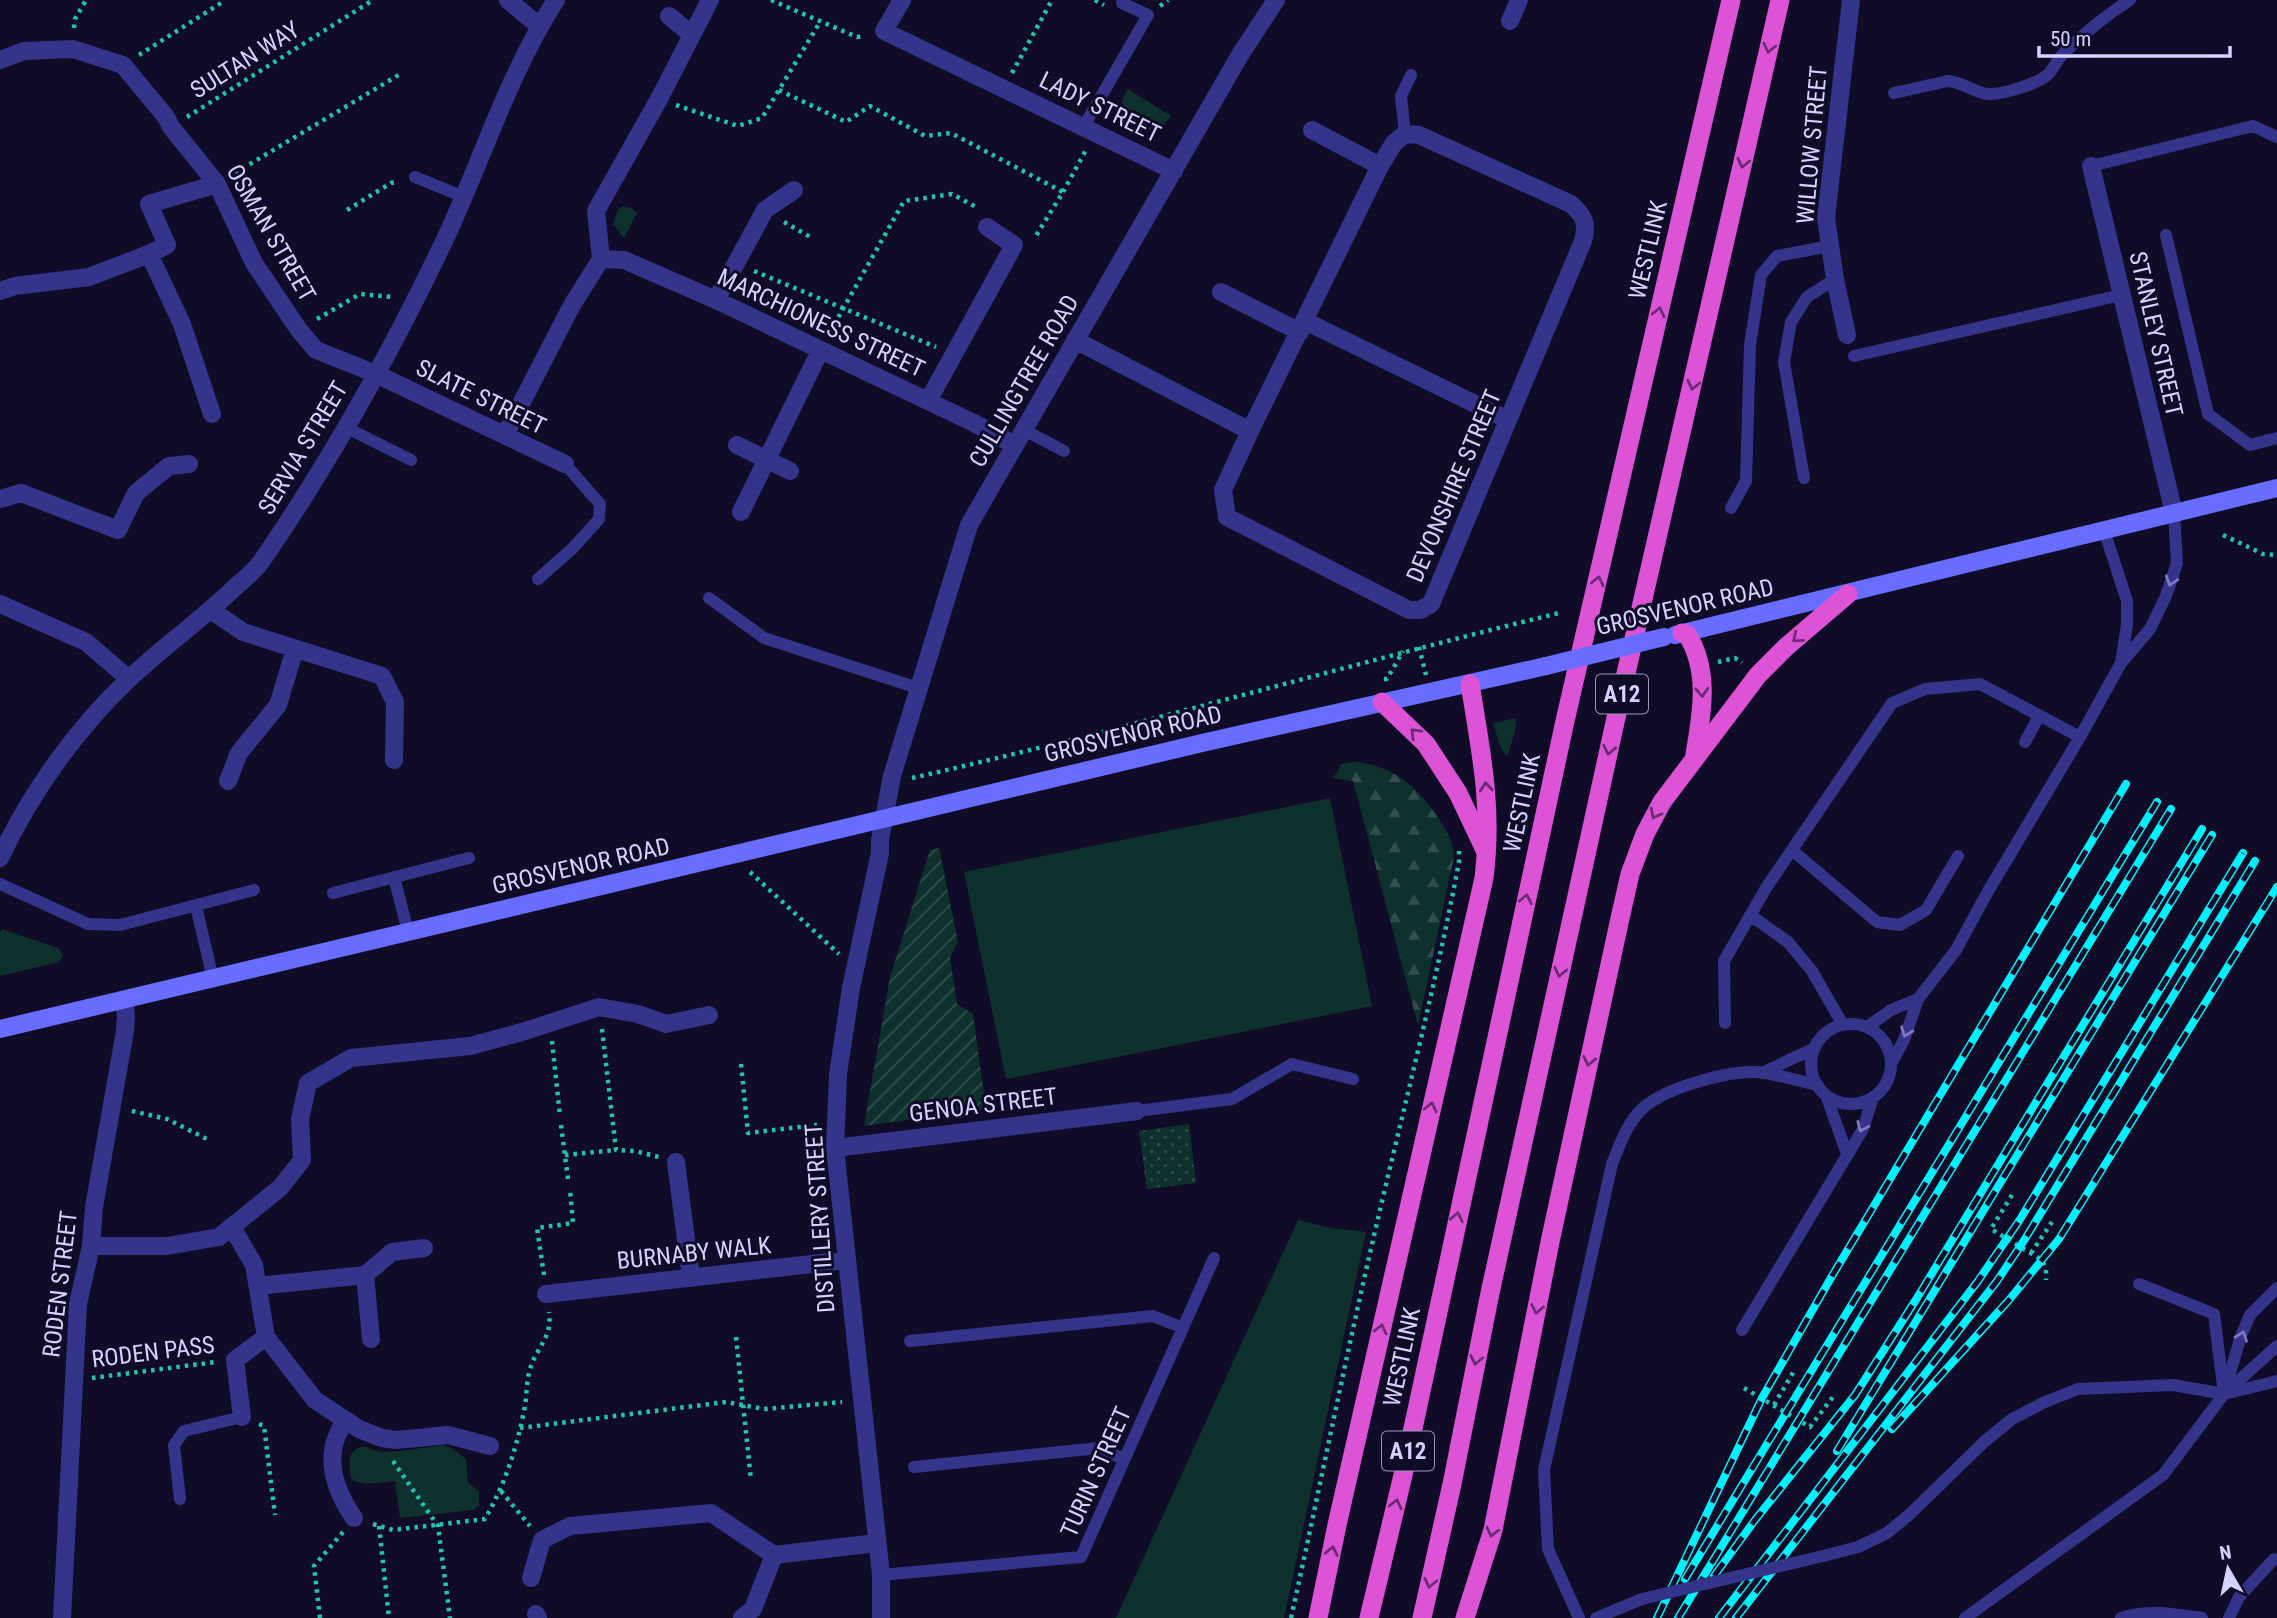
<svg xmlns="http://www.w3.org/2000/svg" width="2277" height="1618" font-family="'Roboto Condensed',sans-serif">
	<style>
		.grass { fill: #0f312e }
		.forest { fill: url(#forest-firs) }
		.park { fill: url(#park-dots) }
		.garden { fill: url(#garden-furrows) }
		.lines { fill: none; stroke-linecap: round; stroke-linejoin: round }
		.path { stroke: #22c3b1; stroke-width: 4.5; stroke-dasharray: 3.5 5; stroke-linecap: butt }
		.service { stroke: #33348a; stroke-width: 12 }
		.minor { stroke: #33348a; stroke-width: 18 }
		.secondary { stroke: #696dff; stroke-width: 18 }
		.trunk { stroke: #dc53d5; stroke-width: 19 }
		.rail-casing { stroke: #00f1fd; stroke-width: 8 }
		.rail { stroke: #100c27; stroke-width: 5; stroke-dasharray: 16; stroke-linecap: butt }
		.service-bridge { stroke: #33348a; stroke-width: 12 }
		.secondary-bridge { stroke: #696dff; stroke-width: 18 }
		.oneway { stroke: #6c2c75 }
		.oneway2 { stroke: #7c7bbf }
		.labels { text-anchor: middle; stroke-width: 6; stroke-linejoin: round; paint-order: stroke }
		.shield { fill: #100c27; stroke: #9a97be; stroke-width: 2 }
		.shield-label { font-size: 23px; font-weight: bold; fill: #d5d2ff }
		.street-label { font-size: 24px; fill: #d5d2ff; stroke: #100c27 }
	</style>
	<defs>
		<pattern id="forest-firs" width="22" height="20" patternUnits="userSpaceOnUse" patternTransform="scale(1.75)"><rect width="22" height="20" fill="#0f312e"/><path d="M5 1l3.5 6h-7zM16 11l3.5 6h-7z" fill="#314e4d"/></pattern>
		<pattern id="park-dots" width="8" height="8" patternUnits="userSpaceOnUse" patternTransform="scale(1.75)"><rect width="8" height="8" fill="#0f312e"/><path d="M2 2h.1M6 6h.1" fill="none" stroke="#314e4d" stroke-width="1.8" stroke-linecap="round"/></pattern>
		<pattern id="garden-furrows" width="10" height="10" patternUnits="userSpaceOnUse" patternTransform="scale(1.75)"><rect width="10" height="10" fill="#0f312e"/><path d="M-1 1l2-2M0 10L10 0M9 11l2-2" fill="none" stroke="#314e4d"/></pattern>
	</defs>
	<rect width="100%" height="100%" fill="#100c27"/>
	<path class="grass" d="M1128 89 1171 116C1168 119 1164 126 1160 129 1156 131 1147 131 1143 131 1117 128 1116 107 1128 89Z
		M624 206 631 208 637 213 624 238 613 224 618 209Z
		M1516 718 1515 732 1507 757 1500 746 1493 723Z
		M1330 798 1372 1006 1006 1079 964 872Z
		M2 929 58 948 63 955 59 962 0 976V933Z
		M1298 1220 1330 1228 1366 1232 1284 1618H1116Z
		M444 1445 453 1449 466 1459 468 1483 479 1491V1505L473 1510 400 1518 395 1481C381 1482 363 1488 351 1478 350 1470 347 1458 353 1452 363 1440 372 1452 383 1452 403 1452 424 1447 444 1445Z"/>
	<path class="forest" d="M1356 762C1392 766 1414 784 1435 813 1445 828 1453 839 1454 857L1418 1025 1353 781 1333 778 1342 764Z"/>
	<path class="park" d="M1189 1124 1196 1183 1147 1189 1139 1131Z"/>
	<path class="garden" d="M939 848 958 942 950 957 957 1004 973 1014 986 1109 864 1126 890 977 930 850Z"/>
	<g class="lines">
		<path class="path" d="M771 0 857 37 864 36
			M1095 0 1104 5
			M1160 6 1168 0
			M74 28 75 19 86 0
			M139 55 221 3
			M1012 73 1052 0
			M779 90 846 122 870 106 925 136 951 133 1063 192 1034 239
			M676 105 738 126 762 118 820 22
			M187 117 373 0
			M235 173 402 73
			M1063 192 1086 150
			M347 210 391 183 398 182
			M784 222 812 238
			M754 271 936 347
			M317 319 360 294 393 297
			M830 332 904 201 952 194 978 208
			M2223 535 2263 554 2277 555
			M1419 647 1426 675
			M1718 662 1735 658 1742 663
			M1384 679H1387L1403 651
			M912 778C1129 729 1342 666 1559 613
			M750 872 839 954
			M602 1029 616 1150 635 1151 659 1157
			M552 1041 560 1116
			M741 1064 748 1133 817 1125
			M132 1111 167 1119 207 1139
			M561 1125 568 1179
			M565 1155 616 1150
			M2012 1195 1991 1229 2042 1260 2046 1269V1280
			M2031 1253 2054 1219
			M544 1275 537 1228 573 1223 570 1190
			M736 1337 751 1480
			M92 1378 216 1362
			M1744 1388 1810 1427 1835 1394
			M1774 1405 1794 1371
			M259 1424 264 1426 275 1515
			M520 1428 726 1402 764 1409 842 1402
			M393 1461 438 1526 450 1618
			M501 1491 530 1526
			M373 1524 393 1530 485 1519C505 1484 516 1450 524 1411 527 1398 526 1385 529 1373 534 1349 553 1339 549 1312
			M379 1526 389 1618
			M320 1618 314 1566 343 1532
			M1291 1618C1319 1492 1344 1365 1373 1240 1402 1114 1435 989 1459 862V850"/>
		<path class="service" d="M1894 93 1948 81C1963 82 1974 93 1989 94 2001 95 2036 84 2046 76 2053 71 2056 61 2062 55 2083 34 2105 16 2130 0
			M1084 126 1148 15 1122 3
			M1405 134 1401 96 1411 75
			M2091 166 2253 126 2277 137
			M415 177 464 197
			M2166 235 2208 414 2250 445 2277 438
			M1854 356 2121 295
			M347 428 411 460
			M1024 430 1064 451
			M1804 478 1784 362 1791 322 1807 297 1835 279
			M1731 508 1746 481 1750 345 1761 275 1777 256 1830 246
			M2104 530 2127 601V625L2121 663
			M538 579 573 548 599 519 600 504 565 464
			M709 598 764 638 918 688
			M2025 742 2039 716
			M1793 851 1877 922 1900 925 1926 910 1958 856
			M394 877 408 932
			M0 884 88 924 120 925 254 890
			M333 893 469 858
			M196 906 213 979
			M1750 915 1788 942 1812 971 1843 1025
			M1725 1023 1724 961 1766 888 1892 703 1925 689 1980 684 2080 737
			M1811 1064a40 40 0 1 1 80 0a40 40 0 1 1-80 0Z
			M1867 1027 1891 1010 1918 999
			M1891 1064 1904 1040 1918 999 1956 950 1987 893 2080 737 2121 663 2150 629 2166 596 2177 563 2174 513
			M1762 1073 1815 1048
			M1826 1095 1847 1154
			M1137 1111 1232 1099 1292 1064 1353 1079
			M2139 1284 2214 1314 2224 1394
			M1742 1330 1863 1129 1873 1097
			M910 1341 1153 1316 1183 1328
			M2226 1387 2241 1336 2250 1315 2277 1288
			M914 1467 1099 1448 1124 1459
			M180 1499 174 1445 184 1431 242 1417
			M1827 1555 1858 1547 1887 1533 1910 1514 1984 1442 2012 1419 2045 1402 2078 1389 2173 1385 2224 1394 2277 1381
			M881 1575 1081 1557 1214 1258
			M1579 1618 1548 1549 1544 1470 1612 1164C1620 1144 1627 1123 1643 1108 1667 1087 1734 1068 1765 1073 1783 1076 1800 1081 1818 1085
			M1596 1618 1642 1599
			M1965 1618 2163 1475 2224 1394 2277 1346
			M2121 1618C2148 1609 2174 1614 2202 1618
			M2229 1618 2239 1597 2274 1559"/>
		<path class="minor" d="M508 0 539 26
			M902 0 884 31 1174 171
			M669 16 692 35
			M1510 21 1519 0
			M0 60 24 51 73 49 123 65 166 117 171 127 217 184 254 263 299 330 316 350 376 374 565 464
			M1312 130 1380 166
			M1405 134 1419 135 1571 204C1584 216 1588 223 1583 241L1431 604 1420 610H1409L1227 517 1223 490 1250 431 1380 166 1394 143Z
			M2091 166 2174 513
			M601 259 624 260 716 300 974 423 1015 445
			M0 291 15 286 89 277 149 254
			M1221 292 1300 332
			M716 300 765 210 794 190
			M1305 321 1508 420
			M1847 335 1835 279 1826 218 1851 0
			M1075 340 1250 431
			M928 401 1014 245 987 227
			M212 414 182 324 149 254 167 245 149 204 217 184
			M505 435 572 305 601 259 596 211 659 99 710 0
			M737 445 790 471
			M0 499 21 493 118 530 136 493 169 466 189 464
			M741 512 820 351
			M0 604 86 642 129 679
			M211 610 243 632 382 676 395 702 394 760
			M228 781 239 753 278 705 295 649
			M0 858C31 792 77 728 130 678 162 648 198 622 230 592 240 582 253 573 261 562 332 459 393 349 447 235 483 157 509 73 556 0
			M835 1148 1137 1111
			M676 1162 691 1278
			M232 1227 254 1265 266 1337 315 1400 359 1429 382 1438 396 1440 448 1435 490 1446
			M91 1246H167L219 1237 280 1188 302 1160 300 1119 308 1083 351 1058 470 1046 522 1032 599 1007 638 1014 666 1024 709 1015
			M365 1275 371 1339
			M258 1286 365 1275 392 1252 424 1248
			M546 1294 847 1260
			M242 1417 235 1360 266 1337
			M344 1419C341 1428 336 1437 334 1445 328 1471 340 1498 354 1518
			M774 1555 876 1543
			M531 1578 542 1540 570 1526 711 1513 774 1555
			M536 1614 538 1618
			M62 1618 78 1304 91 1246 94 1207 125 1031 126 1016 124 1000
			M742 1618 753 1609 774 1555
			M881 1618V1575L835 1148 838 1074 851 988 880 853V840L892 776 969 525 1240 55 1276 0"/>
		<path class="secondary" d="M1675 635 2277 488
			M0 1029 1202 743 1546 666"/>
		<path class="trunk" d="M1682 633 1687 634C1710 671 1702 713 1695 754
			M1382 702 1426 744 1458 793 1485 850
			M1318 1618 1337 1525 1484 878C1493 808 1481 752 1470 684
			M1369 1618 1403 1475 1565 721 1731 0
			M1422 1618 1452 1484 1490 1293 1619 704 1780 0
			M1465 1618 1493 1530 1550 1242 1619 923 1630 874 1645 834 1662 802 1758 675 1786 647 1848 594"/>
		<g class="rail-casing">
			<path id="rail" d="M1892 1429 2009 1300 2059 1239 2277 887
				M1837 1451 2212 835
				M1714 1576 1755 1520 1855 1395 1917 1298 2202 829
				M1685 1579 2157 802
				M1657 1618 1762 1398 1832 1276 2126 784
				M1678 1618 2171 809
				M1719 1618 1978 1281 2019 1221 2243 853
				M1736 1618 1997 1281 2025 1239 2255 861"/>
		</g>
		<use href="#rail" class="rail"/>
		<path class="service-bridge" d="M1642 1599 1827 1555"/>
		<path class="secondary-bridge" d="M1546 666 1664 637"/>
	</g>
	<defs><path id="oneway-chevron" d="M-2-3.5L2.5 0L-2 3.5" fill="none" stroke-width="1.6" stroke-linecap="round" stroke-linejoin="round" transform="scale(1.75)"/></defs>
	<g class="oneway">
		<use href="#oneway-chevron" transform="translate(1769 48) rotate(103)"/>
		<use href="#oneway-chevron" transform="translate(1743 163) rotate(103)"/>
		<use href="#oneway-chevron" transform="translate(1659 312) rotate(-77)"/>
		<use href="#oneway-chevron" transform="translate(1693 385) rotate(103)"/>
		<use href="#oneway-chevron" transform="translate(1598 581) rotate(-77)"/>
		<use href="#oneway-chevron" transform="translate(1797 638) rotate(140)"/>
		<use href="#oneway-chevron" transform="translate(1702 692) rotate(87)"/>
		<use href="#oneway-chevron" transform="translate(1415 733) rotate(-135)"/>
		<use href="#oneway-chevron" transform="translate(1609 750) rotate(102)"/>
		<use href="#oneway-chevron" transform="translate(1486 787) rotate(-95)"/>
		<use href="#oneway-chevron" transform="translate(1655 814) rotate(118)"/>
		<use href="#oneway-chevron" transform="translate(1526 899) rotate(-78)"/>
		<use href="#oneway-chevron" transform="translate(1560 972) rotate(102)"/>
		<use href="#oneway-chevron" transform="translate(1589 1061) rotate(102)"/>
		<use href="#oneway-chevron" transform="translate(1431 1107) rotate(-77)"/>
		<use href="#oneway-chevron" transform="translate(1457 1217) rotate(-78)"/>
		<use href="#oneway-chevron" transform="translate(1537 1309) rotate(101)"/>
		<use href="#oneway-chevron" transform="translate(1381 1329) rotate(-77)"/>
		<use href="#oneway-chevron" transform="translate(1476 1360) rotate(101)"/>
		<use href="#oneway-chevron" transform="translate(1396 1504) rotate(-77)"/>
		<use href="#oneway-chevron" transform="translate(1492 1532) rotate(105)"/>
		<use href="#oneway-chevron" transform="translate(1332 1551) rotate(-79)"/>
		<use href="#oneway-chevron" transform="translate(1430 1583) rotate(103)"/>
	</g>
	<g class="oneway2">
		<use href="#oneway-chevron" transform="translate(2171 581) rotate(108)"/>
		<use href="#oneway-chevron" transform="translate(1906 1032) rotate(111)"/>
		<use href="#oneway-chevron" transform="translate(1862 1127) rotate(114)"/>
		<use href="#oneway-chevron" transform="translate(2242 1336) rotate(-70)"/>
	</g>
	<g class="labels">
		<g class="shield">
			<rect x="1596" y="674.5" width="52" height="39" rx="5"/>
			<rect x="1382" y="1431.5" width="52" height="39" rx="5"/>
		</g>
		<g class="shield-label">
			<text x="1622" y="702">A12</text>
			<text x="1408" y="1459">A12</text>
		</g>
		<g class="street-label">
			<text transform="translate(245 60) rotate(-32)" y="8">SULTAN WAY</text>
			<text transform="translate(1100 107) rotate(26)" y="8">LADY STREET</text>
			<text transform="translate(1812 145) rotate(-85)" y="8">WILLOW STREET</text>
			<text transform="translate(271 233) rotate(60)" y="8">OSMAN STREET</text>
			<text transform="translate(1648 250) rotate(-77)" y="8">WESTLINK</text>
			<text transform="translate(821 323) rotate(25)" y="8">MARCHIONESS STREET</text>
			<text transform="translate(2156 334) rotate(77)" y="8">STANLEY STREET</text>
			<text transform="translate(1024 381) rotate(-60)" y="8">CULLINGTREE ROAD</text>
			<text transform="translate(481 397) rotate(26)" y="8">SLATE STREET</text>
			<text transform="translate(303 448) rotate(-59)" y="8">SERVIA STREET</text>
			<text transform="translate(1454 486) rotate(-67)" y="8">DEVONSHIRE STREET</text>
			<text transform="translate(1685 607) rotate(-13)" y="8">GROSVENOR ROAD</text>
			<text transform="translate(1133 734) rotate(-13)" y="8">GROSVENOR ROAD</text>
			<text transform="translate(1522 803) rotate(-78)" y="8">WESTLINK</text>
			<text transform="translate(581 866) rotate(-13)" y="8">GROSVENOR ROAD</text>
			<text transform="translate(983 1105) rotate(-7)" y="8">GENOA STREET</text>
			<text transform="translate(820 1218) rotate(-94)" y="8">DISTILLERY STREET</text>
			<text transform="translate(694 1253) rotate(-6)" y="8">BURNABY WALK</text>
			<text transform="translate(60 1284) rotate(-83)" y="8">RODEN STREET</text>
			<text transform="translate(153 1352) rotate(-7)" y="8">RODEN PASS</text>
			<text transform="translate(1402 1357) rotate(-78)" y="8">WESTLINK</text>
			<text transform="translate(1096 1472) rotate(-66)" y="8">TURIN STREET</text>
		</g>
	</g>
	<g transform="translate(2228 1569) rotate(351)" stroke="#100c27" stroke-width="5" paint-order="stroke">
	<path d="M0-5L12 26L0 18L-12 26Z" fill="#d5d2ff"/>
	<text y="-10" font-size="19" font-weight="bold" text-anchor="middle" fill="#d5d2ff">N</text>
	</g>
	<path d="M2039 46v10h191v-10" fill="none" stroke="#d5d2ff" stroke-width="3.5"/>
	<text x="2050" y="46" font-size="21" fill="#d5d2ff" stroke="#100c27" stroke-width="5" paint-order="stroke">50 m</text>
</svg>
